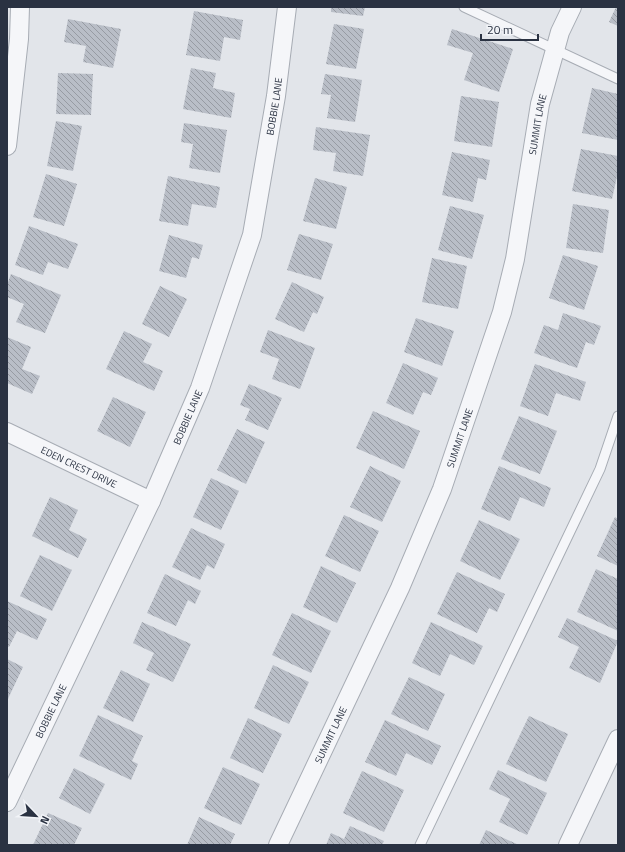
<svg xmlns="http://www.w3.org/2000/svg" width="625" height="852" font-family="'Titillium Web',sans-serif">
	<style>
		.building { fill: url(#building-back-hatch) }
		.lines { fill: none; stroke-linecap: round; stroke-linejoin: round }
		.lane-casing { stroke: #a7acb4; stroke-width: 11 }
		.street-casing { stroke: #a7acb4; stroke-width: 20 }
		.lane { stroke: #f5f6f9; stroke-width: 9 }
		.street { stroke: #f5f6f9; stroke-width: 18 }
		.labels { text-anchor: middle; stroke-width: 3; stroke-linejoin: round; paint-order: stroke }
		.street-label { font-size: 10px; fill: #2a3242; stroke: #f2f4f8 }
	</style>
	<defs>
		<pattern id="building-back-hatch" width="6" height="6" patternUnits="userSpaceOnUse"><rect width="6" height="6" fill="#b9bec7"/><path d="M-1 5l2 2M0 0l6 6M5-1l2 2" fill="none" stroke="#979ba3"/></pattern>
	</defs>
	<rect width="100%" height="100%" fill="#e2e5ea"/>
	<path class="building" d="M331 7H365L363 16 331 12Z
		M616 7H618V26L609 22Z
		M194 11 243 20 240 40 224 37 220 61 186 55Z
		M68 19 121 29 113 68 83 62 86 46 64 42Z
		M334 24 364 29 356 69 326 64Z
		M452 29 513 49 499 92 464 80 473 53 447 45Z
		M191 68 216 73 213 88 235 93 231 118 183 109Z
		M58 73 93 74 91 115 56 114Z
		M325 74 362 80 355 122 327 118 331 95 321 94Z
		M592 88 618 94V140L582 133Z
		M461 96 499 102 492 147 454 141Z
		M56 121 82 126 73 171 47 166Z
		M184 123 227 130 220 173 189 168 193 144 181 142Z
		M316 127 370 135 363 176 333 171 336 153 313 150Z
		M581 149 618 156V172L612 199 572 191Z
		M452 152 490 160 486 180 478 178 473 202 442 195Z
		M46 174 77 184 64 226 33 217Z
		M168 176 220 187 216 208 192 204 188 226 159 221Z
		M315 178 347 187 336 229 303 221Z
		M573 204 609 210 603 253 566 248Z
		M450 206 484 215 472 259 438 250Z
		M29 226 78 244 68 269 48 262 43 275 15 265Z
		M299 234 333 244 321 280 287 270Z
		M169 235 203 245 199 259 192 257 186 278 159 271Z
		M563 255 598 266 584 310 549 298Z
		M432 258 467 266 458 309 422 302Z
		M11 274 61 295 45 333 16 322 24 304 7 297V285Z
		M292 282 324 297 317 314 313 312 304 332 275 319Z
		M160 286 187 299 169 337 142 324Z
		M563 313 601 326 594 345 586 342 577 368 534 353 544 325 558 330Z
		M416 318 454 331 442 366 404 352Z
		M268 330 315 348 300 389 272 379 279 359 260 352Z
		M124 331 152 344 143 362 163 371 154 391 106 369Z
		M7 337 31 347 22 369 40 376 32 394 7 383Z
		M403 363 438 378 431 395 423 392 413 415 386 403Z
		M535 364 586 382 580 401 556 393 548 416 520 406Z
		M249 384 282 398 268 430 245 420 250 409 240 405Z
		M113 397 146 412 130 447 97 431Z
		M373 411 420 431 404 469 356 448Z
		M519 416 557 431 540 474 501 459Z
		M237 429 265 442 246 484 217 470Z
		M370 466 401 481 382 522 350 507Z
		M499 466 551 488 544 507 520 497 510 521 481 509Z
		M211 478 239 491 221 530 193 517Z
		M50 497 78 510 69 530 87 539 78 558 32 536Z
		M344 515 379 531 360 572 325 556Z
		M615 517 618 519V566L597 556Z
		M479 520 520 539 500 580 460 561Z
		M191 528 225 544 214 569 207 565 200 580 172 567Z
		M40 555 72 570 52 611 20 596Z
		M321 566 356 583 337 623 303 607Z
		M596 569 618 579V631L577 612Z
		M457 572 505 594 497 612 489 608 477 633 437 614Z
		M165 574 201 591 195 604 188 600 176 626 147 613Z
		M7 601 47 619 37 640 17 631 9 647 7 646Z
		M292 613 331 631 311 673 272 655Z
		M567 618 618 641 600 683 569 668 579 647 558 637Z
		M142 622 191 644 173 682 146 670 154 653 133 643Z
		M431 622 483 646 474 665 450 654 440 676 412 663Z
		M7 659 23 667 7 701Z
		M273 665 309 682 289 724 254 708Z
		M121 670 150 684 133 722 103 708Z
		M409 677 445 694 428 731 391 714Z
		M98 715 143 736 132 761 138 764 131 780 79 756Z
		M529 716 568 734 546 782 506 764Z
		M248 718 282 734 263 773 230 758Z
		M385 720 441 746 432 765 406 753 396 776 365 762Z
		M223 767 260 784 241 825 204 808Z
		M74 768 105 784 90 814 59 798Z
		M498 770 547 793 527 835 499 822 510 799 489 789Z
		M362 771 404 790 384 832 343 813Z
		M48 813 82 828 74 845H33Z
		M199 817 235 834 230 845H187Z
		M350 826 384 841 382 845H326L331 833 344 839Z
		M486 830 519 845H479Z"/>
	<g class="lines">
		<g class="lane-casing">
			<path id="lane" d="M464 7 618 79
				M420 845 600 469 618 416"/>
		</g>
		<g class="street-casing">
			<g id="street">
				<path d="M7 146 19 39 20 7"/>
				<path id="s1" d="M7 432 151 501"/>
				<path id="s2" d="M7 802 151 501 200 388 252 235 276 96 287 7"/>
				<path id="s3" d="M278 845 400 588 442 489 502 312 515 259 540 104 560 32 572 7"/>
				<path d="M568 845 618 739"/>
			</g>
		</g>
		<use href="#lane" class="lane"/>
		<use href="#street" class="street"/>
	</g>
	<g class="labels">
		<g class="street-label">
			<text dy="4" stroke="none"><textPath href="#s2" startOffset="749">BOBBIE LANE</textPath></text>
			<text dy="4" stroke="none"><textPath href="#s3" startOffset="770">SUMMIT LANE</textPath></text>
			<text dy="4" stroke="none"><textPath href="#s2" startOffset="425">BOBBIE LANE</textPath></text>
			<text dy="4" stroke="none"><textPath href="#s3" startOffset="446">SUMMIT LANE</textPath></text>
			<text dy="4" stroke="none"><textPath href="#s1" startOffset="80">EDEN CREST DRIVE</textPath></text>
			<text dy="4" stroke="none"><textPath href="#s2" startOffset="101">BOBBIE LANE</textPath></text>
			<text dy="4" stroke="none"><textPath href="#s3" startOffset="122">SUMMIT LANE</textPath></text>
		</g>
	</g>
	<rect width="625" height="852" fill="none" stroke="#2a3242" stroke-width="16"/>
	<g transform="translate(36 816) rotate(115)" stroke="#f2f4f8" stroke-width="3" paint-order="stroke">
	<path d="M0-3L7 15L0 10L-7 15Z" fill="#2a3242"/>
	<text y="-6" font-size="11" font-weight="bold" text-anchor="middle" fill="#2a3242">N</text>
	</g>
	<path d="M481 34v6h57v-6" fill="none" stroke="#2a3242" stroke-width="2"/>
	<text x="487" y="34" font-size="12" fill="#2a3242" stroke="#f2f4f8" stroke-width="3" paint-order="stroke">20 m</text>
</svg>
